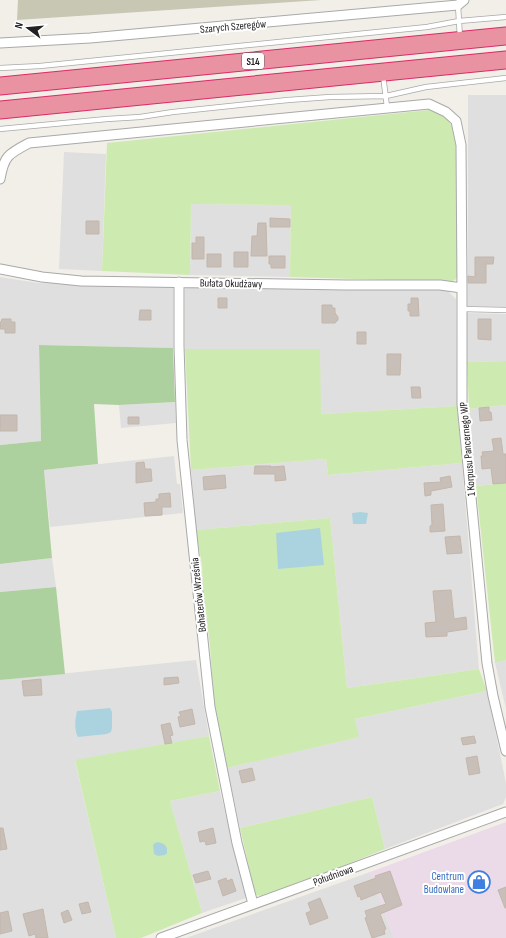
<svg xmlns="http://www.w3.org/2000/svg" width="506" height="938" font-family="'Sofia Sans Condensed',sans-serif">
	<style>
		.residential { fill: #e0dfdf }
		.industrial { fill: #ebdbe8 }
		.construction { fill: #c7c7b4 }
		.grass { fill: #cdebb0 }
		.forest { fill: #add19e }
		.water { fill: #aad3df }
		.building { fill: #c7bfb8; stroke: #c4b6ab }
		.lines { fill: none; stroke-linecap: round; stroke-linejoin: round }
		.service-casing { stroke: #a9a9a9; stroke-width: 6 }
		.minor-casing { stroke: #a9a9a9; stroke-width: 11 }
		.motorway-casing { stroke: #dc2a67; stroke-width: 19 }
		.service { stroke: #fff; stroke-width: 4.5 }
		.minor { stroke: #fff; stroke-width: 9 }
		.motorway { stroke: #e892a2; stroke-width: 17 }
		.labels { text-anchor: middle; stroke-width: 4; stroke-linejoin: round; paint-order: stroke }
		.shield { fill: #fff; stroke: #646464; stroke-width: 1 }
		.shield-label { font-size: 10px; font-weight: bold; fill: #222 }
		.street-label { font-size: 11px; fill: #222; stroke: #fff }
		.shop-label { font-size: 11px; fill: #366cbe; stroke: #fff; text-anchor: end }
	</style>
	<rect width="100%" height="100%" fill="#f2efe9"/>
	<path class="residential" d="M468 95H506V307L468 306Z
		M64 152 106 154 102 271 59 269Z
		M191 204 291 205 290 277 190 275Z
		M0 277 38 283 173 285V348L39 345 41 441 0 445Z
		M190 285 447 290 456 299 457 406 321 414 185 349V289Z
		M467 313 506 314V361L467 362Z
		M175 402 176 423 121 428 119 405Z
		M506 405V483L476 486 469 409Z
		M174 456 177 484H180L183 513 50 527 44 470Z
		M326 459 328 475 462 463 479 669 347 688 330 518 196 530 191 470Z
		M52 558 56 587 0 592V564Z
		M196 660 209 736 75 761 116 938H0V680Z
		M506 660V709L495 663Z
		M487 691 506 783V797L503 804 385 849 372 797 240 828 227 768 358 737 355 719Z
		M220 791 246 898 202 913 170 801Z
		M370 872 394 938H186Z"/>
	<path class="industrial" d="M506 822V938H394L370 872Z"/>
	<path class="construction" d="M18 0H321L17 20Z"/>
	<path class="grass" d="M429 110 443 115 452 126 458 147 460 274 455 280 450 282 290 277 291 205 191 204 190 275 102 271 107 143Z
		M185 349H320L321 414 457 406 462 463 328 475 326 459 191 470Z
		M506 361V405L469 409 467 362Z
		M506 483V660L495 663 476 486Z
		M330 518 347 688 479 669 487 691 355 719 359 737 227 768 214 705 210 646 203 588 202 566 196 530Z
		M209 736 220 791 170 801 202 913 141 938H116L75 760Z
		M372 797 385 849 266 897 256 895 253 885 240 828Z"/>
	<path class="forest" d="M39 345 173 348 175 402 119 405 94 404 98 464 44 470 52 558 0 564V445L41 441Z
		M56 587 65 674 0 680V592Z"/>
	<path class="water" d="M361 512 368 513 366 524H353L352 513Z
		M320 528 324 565 278 569 276 533Z
		M110 708 112 712V728L111 732 107 734 78 737C74 730 75 719 77 711Z
		M158 842 164 844 167 848V853L165 855 158 856 154 854 153 845 155 843Z"/>
	<path class="building" d="M270 218 290 219V227H270Z
		M86 221H99V234H86Z
		M258 223H266L267 256H251L252 236H257Z
		M196 237H204V259H192V243H196Z
		M234 252H248V267H234Z
		M207 254H221V267H207Z
		M269 256H285V268H271V264H269Z
		M475 257H494L493 264H486V283H468V276L475 277Z
		M218 298H227V308H218Z
		M411 298H418L419 316H410V311H408V304H411Z
		M322 305H332V308H335V313L338 317V320L335 323H322Z
		M140 310H151V320H139Z
		M2 319H11V322H15V333H5V329H0V322H1Z
		M478 319H491V340L478 339Z
		M357 332H366V344H357Z
		M387 354H401L400 375H387Z
		M411 387H420L421 398H412Z
		M489 407V412H491L492 420 480 421 479 408Z
		M0 415H17V431H0Z
		M128 417H139V424H128Z
		M501 438 503 454H506V483L493 484 491 468 482 469 481 456H483L482 452 494 451 492 439Z
		M144 462 145 469H151L152 481 136 483V463Z
		M255 466H271V467L284 466 286 480 275 481V474H254Z
		M225 475 226 488 204 490 203 477Z
		M450 476 452 487 431 491V495L425 496 424 483 441 482 440 478Z
		M170 493 171 507H162V515L145 516 144 503 156 502V499H159V494Z
		M443 504 445 531 430 532V526L432 525 431 505Z
		M460 536 462 553 447 554 445 537Z
		M451 590 454 619 466 617 467 629 447 632V636L426 637 425 623 436 622 433 591Z
		M178 677 179 683 164 685V678Z
		M41 679 42 695 24 696 22 681Z
		M192 709 195 724 180 727 178 717 181 716 179 712Z
		M170 723 173 735 170 736 172 743 165 744 161 725Z
		M474 736 476 743 463 745 461 738Z
		M477 756 480 773 469 775 466 758Z
		M252 768 255 780 242 783 239 771Z
		M0 828H3L7 849 0 850Z
		M213 828 216 843 206 845 205 841 200 842 198 832Z
		M208 871 211 879 196 883 193 875Z
		M390 871 402 905 380 914 386 929 384 930 385 934 372 938 365 918 367 917 365 911 386 904 381 892 361 900 360 896 358 897 354 886 376 878 375 876Z
		M226 878 227 881 232 879 236 891 223 896 218 881Z
		M506 887V908H505L498 890Z
		M320 898 328 918 310 925 306 913 311 911 308 903Z
		M88 902 91 912 82 914 79 904Z
		M43 909 48 938H36L35 934 29 936 23 914Z
		M68 910 72 920 64 923 61 913Z
		M8 911 12 931 0 934V913Z"/>
	<g class="lines">
		<g class="service-casing">
			<path id="service" d="M458 5 460 38
				M0 68 40 66 427 27 459 21 506 17
				M383 75 387 107
				M0 129 107 119 140 117 173 112 288 100 330 97 386 96 426 87 506 78
				M462 309 506 310"/>
		</g>
		<g class="minor-casing">
			<path id="minor" d="M0 43 90 38 458 5 464 0
				M0 179C4 156 8 154 29 143L429 104 446 112 456 121 461 145 462 288V404L487 663 493 696 506 751
				M0 269 42 277 81 281 346 285H440L462 288
				M179 282V346L182 440 210 707 237 843 253 904
				M161 938 506 812"/>
		</g>
		<g class="motorway-casing">
			<path id="motorway" d="M0 86 506 36
				M0 110 506 60"/>
		</g>
		<use href="#service" class="service"/>
		<use href="#minor" class="minor"/>
		<use href="#motorway" class="motorway"/>
	</g>
	<defs>
		<g id="shop-ring" transform="scale(1.15)"><circle r="9.5" fill="#fff" stroke="#3f7fe0" stroke-width="1.5"/><path d="M-5-2.5h2.3a2.7 3.5 0 0 1 5.4 0H5L5.5 6h-11ZM-1.5-2.5h3a1.5 2.3 0 0 0-3 0Z" fill="#3f7fe0"/></g>
	</defs>
	<g fill-rule="evenodd">
		<use href="#shop-ring" x="479" y="882"/>
	</g>
	<g class="labels">
		<rect class="shield" x="242" y="53" width="22" height="16" rx="3"/>
		<g class="shield-label">
			<text x="253" y="65">S14</text>
		</g>
		<g class="street-label">
			<text transform="translate(233 26) rotate(-5)" y="4">Szarych Szeregów</text>
			<text transform="translate(231 283) rotate(1)" y="4">Bułata Okudżawy</text>
			<text transform="translate(467 449) rotate(-95)" y="4">1 Korpusu Pancernego WP</text>
			<text transform="translate(198 595) rotate(-96)" y="4">Bohaterów Września</text>
			<text transform="translate(333 875) rotate(-20)" y="4">Południowa</text>
		</g>
		<g class="shop-label">
			<text x="464" y="880">Centrum<tspan x="464" dy="13">Budowlane</tspan></text>
		</g>
	</g>
	<g transform="translate(28 28) rotate(286)" stroke="#ffffff" stroke-width="3" paint-order="stroke">
	<path d="M0-3L7 15L0 10L-7 15Z" fill="#222222"/>
	<text y="-6" font-size="11" font-weight="bold" text-anchor="middle" fill="#222222">N</text>
	</g>
</svg>
